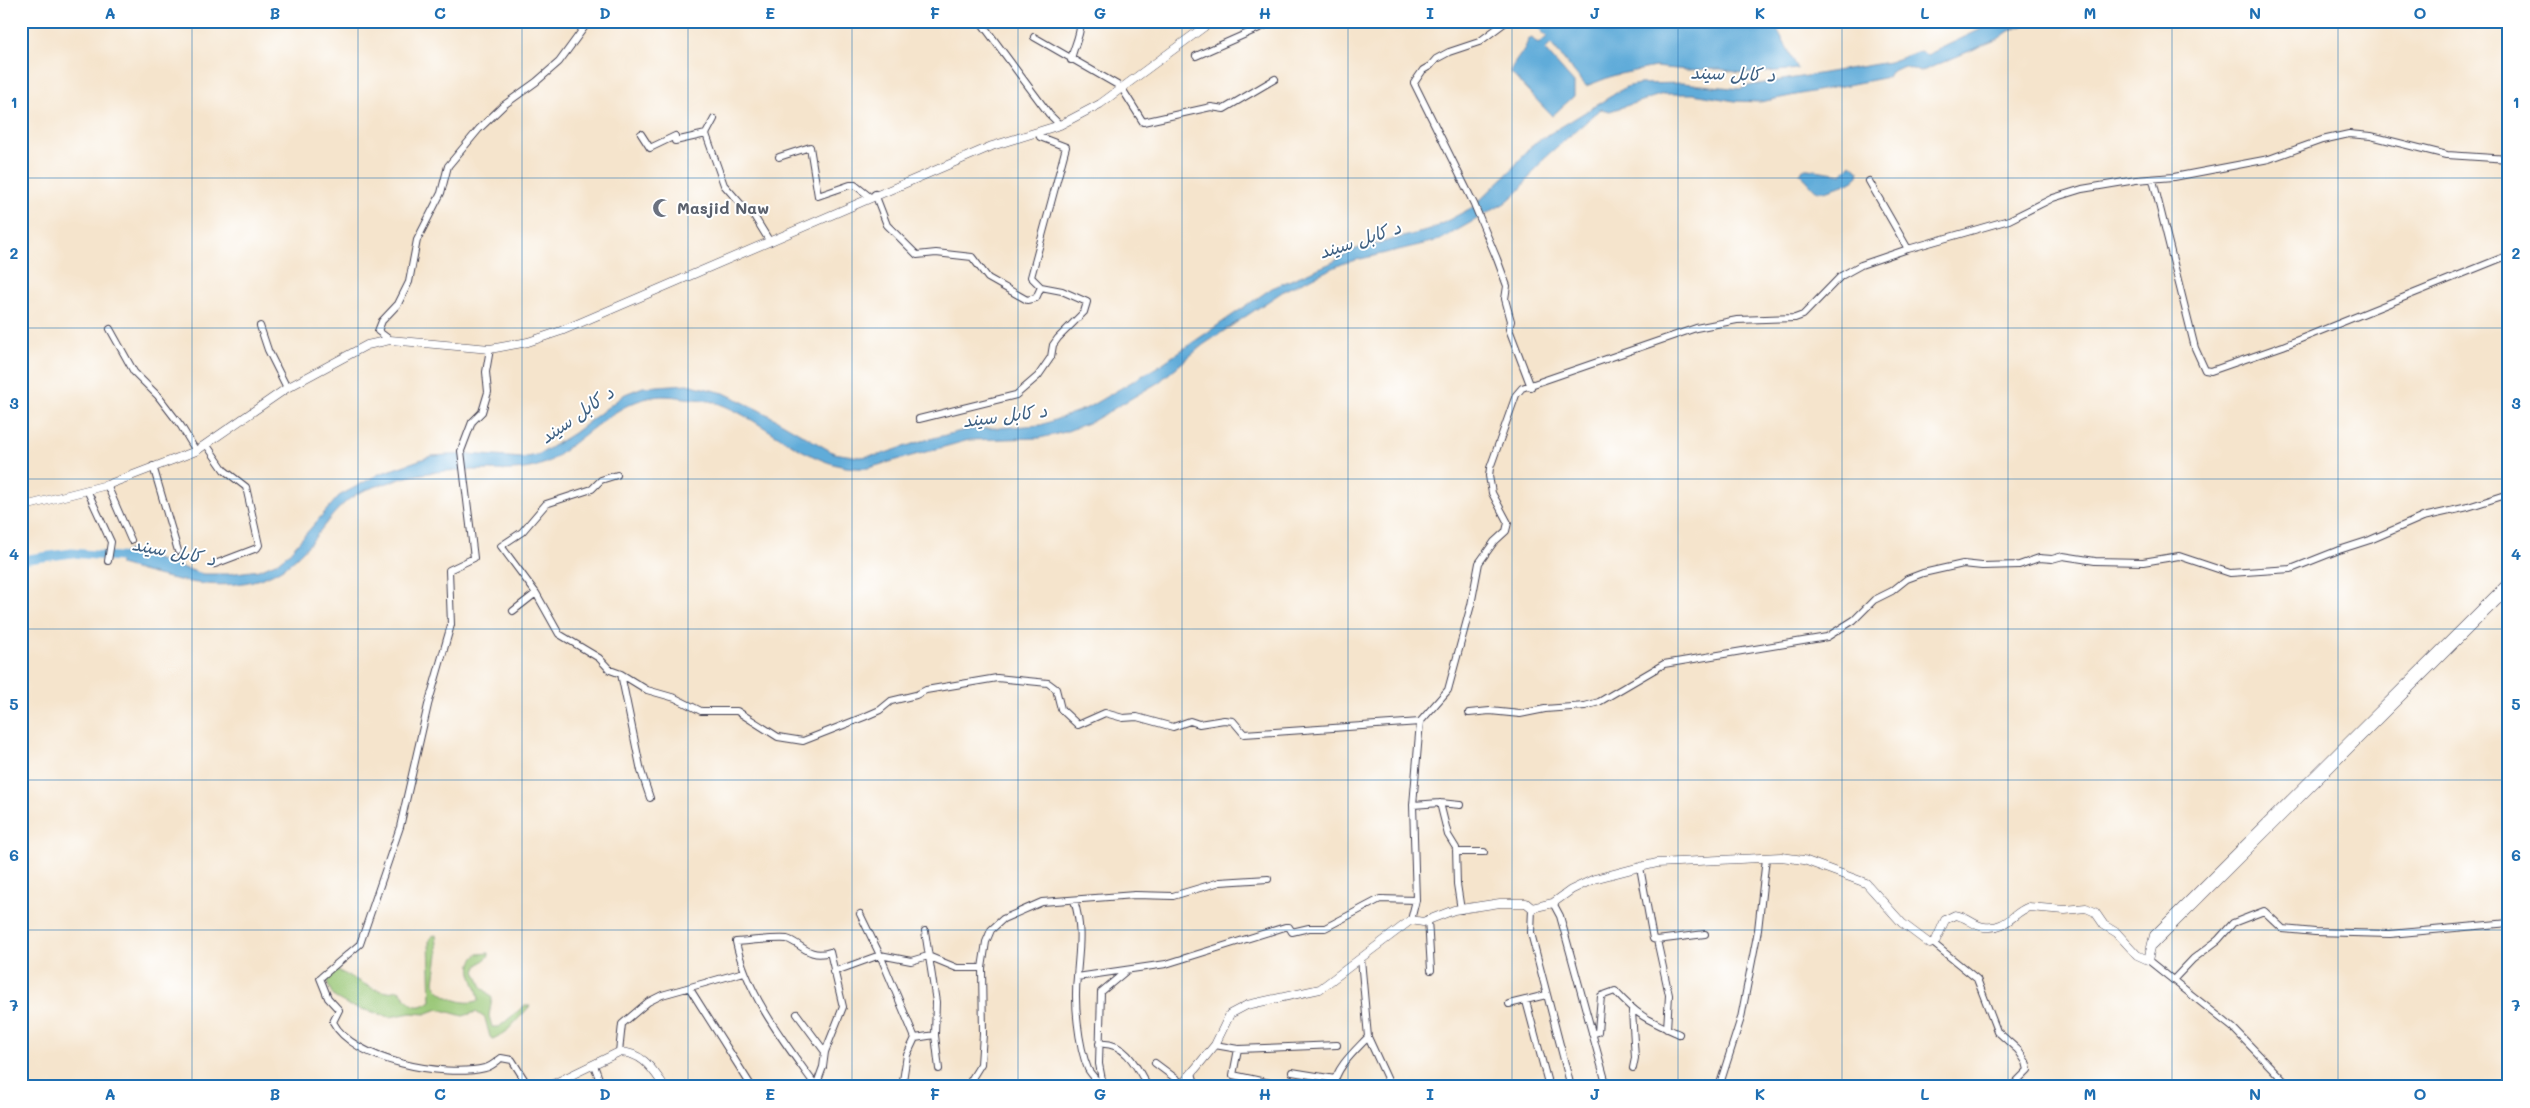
<svg xmlns="http://www.w3.org/2000/svg" width="2530" height="1108" font-family="Mali,'Playpen Sans Arabic',sans-serif">
	<style>
		.green { fill: #98c674; stroke: #5d7458 }
		.water { fill: #60acd9; stroke: #41678a }
		.lines { fill: none; stroke-linecap: round; stroke-linejoin: round }
		.river { stroke: #60acd9; stroke-width: 9 }
		.minor-casing { stroke: #423f51; stroke-width: 8 }
		.major-casing { stroke: #423f51; stroke-width: 9 }
		.minor { stroke: #fff; stroke-width: 6 }
		.major { stroke: #fff; stroke-width: 8 }
		.grid { fill: none; stroke: #1f6fb2; stroke-width: 1; stroke-opacity: 0.55 }
		.labels { text-anchor: middle; stroke-width: 4; stroke-linejoin: round; paint-order: stroke }
		.worship-label { font-size: 16px; font-weight: bold; fill: #5b616d; stroke: #fff; text-anchor: start }
		.water-label { font-size: 18px; font-style: italic; fill: #3e6082; stroke: #fff }
		.neatline { fill: none; stroke: #1f6fb2; stroke-width: 2 }
		.grid-label { font-size: 16px; text-anchor: middle; font-weight: bold; fill: #1f6fb2 }
	</style>
	<rect width="100%" height="100%" fill="#fff"/>
	<filter id="ink" filterUnits="userSpaceOnUse"><feTurbulence type="fractalNoise" baseFrequency=".02" numOctaves="2"/><feDisplacementMap in="SourceGraphic" scale="10" xChannelSelector="R" yChannelSelector="G"/><feConvolveMatrix kernelMatrix="1 2 1 2 8 2 1 2 1" color-interpolation-filters="sRGB"/></filter>
	<filter id="wash" filterUnits="userSpaceOnUse"><feTurbulence type="fractalNoise" baseFrequency=".0096" numOctaves="4" result="noise"/><feDisplacementMap in="SourceGraphic" scale="20" xChannelSelector="R" yChannelSelector="G"/><feGaussianBlur stdDeviation="1.12" result="paint"/><feColorMatrix in="noise" values="0 0 0 0 0 0 0 0 0 0 0 0 0 0 0 0 0 1.4 0 .05"/><feComposite in="paint" operator="in"/></filter>
	<g filter="url(#wash)">
		<rect width="100%" height="100%" fill="#f5e4cc"/>
		<path class="green" d="M436 935 438 954 434 982C438 997 467 1007 479 1000 478 984 461 967 478 954L489 953V956L478 965 475 971 482 987 492 998 489 1016 492 1027H499L524 1006H530L506 1032 493 1039 490 1037 485 1018 476 1012 463 1016 438 1009 425 1014 411 1013 390 1017 350 1006 334 997 328 985 327 975 337 970 374 989 387 992 399 990C410 1002 414 1013 431 1001L429 941 432 936Z"/>
		<path class="water" d="M1546 21H1773L1798 69 1746 74 1720 69 1687 70 1655 67 1615 75 1586 86 1551 44 1545 50 1574 83V96L1552 116 1510 72C1515 59 1525 52 1528 40L1532 38 1538 44 1547 37 1538 28Z
			M1998 21H2035L2009 31 1998 39 1920 72 1904 66 1891 72 1888 77 1760 102 1735 101 1693 94H1663L1610 111 1601 109 1544 158 1519 191 1505 203 1440 240 1344 263 1285 290 1203 345 1159 382 1093 421 1065 432 1040 438 969 440 868 468C813 473 766 420 717 403 707 400 696 399 685 398 672 396 660 395 648 398 619 404 591 431 567 448 560 454 552 461 543 464 524 472 502 470 482 470 454 470 426 471 400 479 386 484 370 487 357 494 334 507 321 533 303 551 252 605 182 582 120 565V556L128 550 203 574H228L259 570 278 562 289 553 339 496 379 474 431 456 468 454 522 458 540 454 574 433 625 394 643 387 687 384 724 393 765 413 834 453 859 457 879 455 922 441 965 430 1041 425 1087 408 1157 367 1272 288 1331 263 1356 249 1430 230 1473 207 1511 170 1533 144 1626 87 1639 84 1683 83 1741 89 1747 86 1889 62 1920 51 1927 55Z
			M1851 164 1859 171 1858 176C1852 182 1848 183 1840 186 1811 197 1819 190 1800 174L1803 169H1808L1842 174Z"/>
		<g class="lines">
			<path class="river" d="M21 560 72 553 130 558"/>
		</g>
	</g>
	<g filter="url(#ink)">
		<g class="lines">
			<g class="minor-casing">
				<path id="minor" d="M980 21 1049 114 1060 125
					M1196 21 1204 27
					M1507 21 1479 42 1449 52 1436 59 1430 66 1423 70 1414 83 1474 204 1497 259 1507 286 1505 299 1511 321 1509 329 1531 387
					M1034 37 1121 87 1143 122 1211 107 1224 109 1275 79
					M1196 56 1275 21
					M1071 60C1073 47 1082 34 1080 21
					M714 119 706 134 724 185 746 210 754 216 770 242
					M1039 133 1040 137 1066 147 1031 277 1041 287
					M641 134 650 148 675 136V141L706 134
					M779 157 810 147 818 196 850 185H855L870 197
					M2153 180 2195 348 2205 370 2211 371 2283 346 2509 255
					M1869 181 1908 249
					M875 194 887 225 917 255 936 253 972 257 988 278 1027 300 1036 298 1041 287
					M260 326 268 350 287 388
					M110 329 134 372 158 396 181 426 196 451
					M390 340 378 331 382 321 398 304 409 282 417 240 441 193 448 166 479 129 504 105 536 82 559 62 589 21
					M490 349 486 372 488 392 482 412 472 422 461 451 474 558 449 570 451 625 428 705 400 827 360 944 320 978 328 998 339 1010 333 1022C353 1061 445 1078 485 1068 491 1067 496 1062 501 1058L512 1060 529 1087
					M919 419 1016 395 1038 376 1051 357 1053 345 1058 338 1084 312 1087 302 1062 291 1041 287
					M206 444 224 470 246 487 259 545 257 548 215 564
					M153 466 178 551
					M617 475 601 480 592 489 546 504 522 532 501 546 536 593 559 634 599 658 610 670 621 674 641 771 650 798
					M107 485 131 540
					M87 490 111 542 108 561
					M513 611 536 593
					M621 674 647 690 675 698 701 711H737L778 737 803 741 864 717 880 710 891 701 916 695 926 690 997 678 1048 683 1056 689 1061 709 1078 725 1105 713 1123 718 1137 717 1173 727 1190 721 1199 724 1224 720 1233 721 1244 734 1420 722
					M1469 713 1490 711 1520 714 1545 709 1585 706 1599 702 1664 664 1827 637 1854 620 1874 600 1892 591 1907 579 1923 573 1963 564 1982 566 2019 565 2039 558 2052 559 2063 556 2095 561 2143 562 2179 556 2230 573 2291 569 2339 550 2370 540 2423 517 2468 507 2509 494
					M1440 803 1448 835 1456 848 1457 884 1461 910
					M1413 805 1440 803 1460 805
					M1456 852H1484
					M1640 867 1653 939 1657 940 1705 934
					M1074 900C1083 930 1079 947 1077 977 1074 1002 1078 1045 1088 1069 1091 1075 1098 1081 1103 1087
					M1553 903 1560 916 1607 1087
					M1532 908 1531 933 1571 1087
					M860 914 880 955 915 1038
					M1428 919 1431 970
					M1411 920 1416 900 1413 805 1420 722 1448 690 1471 605 1479 563 1494 542 1506 531 1508 523 1492 493 1489 476 1490 468 1516 395 1522 388 1696 328 1737 320 1795 318 1803 315 1841 276 1861 265 1908 249 2009 220 2053 198 2082 189 2136 180 2174 177 2269 159 2322 140 2349 134 2371 136 2447 155 2509 159
					M925 931 936 1002 935 1035
					M1657 940 1669 995 1667 1029
					M1934 944 1977 979 1997 1031 2018 1050 2026 1062 2028 1070 2011 1087
					M2148 960 2233 1028 2290 1087
					M833 972 880 955 911 961 928 956 957 968H982
					M1077 977 1166 964 1285 927H1289L1292 932 1309 928H1325L1380 899 1416 900
					M2174 979 2193 959 2218 940 2233 923 2264 911 2283 929 2315 932 2390 934 2509 923
					M690 989 752 1087
					M1526 1001 1549 1087
					M1509 1004 1546 995
					M1632 1011 1635 1058 1633 1068
					M797 1014 825 1052
					M1592 1034 1598 1032 1601 996 1615 991C1637 1016 1650 1021 1679 1034
					M1368 1037 1391 1087
					M1099 1044C1125 1041 1137 1067 1148 1087
					M1215 1045 1238 1049 1337 1045
					M1238 1049 1233 1075 1289 1087
					M619 1052 622 1024 648 1002 662 995 744 972
					M1155 1063 1183 1084
					M594 1065 602 1087
					M1292 1072 1335 1079
					M1192 1073 1196 1087
					M565 1078 566 1087
					M1103 1085 1099 1064 1101 992 1125 972
					M814 1087 816 1086 823 1067 825 1052 843 1007 830 952C808 959 801 943 787 939 779 938 746 941 736 942 747 995 785 1043 816 1086L817 1087
					M902 1087 907 1055 915 1038 935 1035 939 1069
					M970 1087 971 1080 981 1064 983 1034 982 968 986 942 991 930 1003 919 1042 902 1135 895 1173 896 1220 882 1268 879
					M1333 1087C1337 1066 1354 1052 1368 1037L1361 959
					M1719 1087 1741 1018 1758 930 1766 858"/>
			</g>
			<g class="major-casing">
				<path id="major" d="M21 507 107 485 196 451 287 388 367 345 390 340 490 349 528 342 561 331 992 146 1060 125 1100 104 1212 21
					M2153 945 2509 589
					M547 1087 619 1052C644 1053 652 1069 665 1087
					M1180 1087 1215 1045 1230 1014 1247 1005 1320 989 1411 920 1423 922 1454 910 1500 903H1526L1532 908 1553 903 1571 890 1594 879 1640 867 1657 863 1781 857 1804 860 1866 883 1902 923 1930 944 1936 940 1945 920 1955 915C1966 916 1974 926 1984 927 2007 930 2013 912 2029 907L2065 910 2086 908 2095 912 2104 925 2117 933 2137 955 2148 960 2154 935 2509 581"/>
			</g>
			<use href="#minor" class="minor"/>
			<use href="#major" class="major"/>
		</g>
	</g>
	<path class="grid" d="M192 21V1087M358 21V1087M522 21V1087M688 21V1087M852 21V1087M1018 21V1087M1182 21V1087M1348 21V1087M1512 21V1087M1678 21V1087M1842 21V1087M2008 21V1087M2172 21V1087M2338 21V1087M21 178H2509M21 328H2509M21 479H2509M21 629H2509M21 780H2509M21 930H2509"/>
	<defs>
		<g id="mosque-bare" transform="scale(1.5)"><path d="M3.5-4.9A6 6 0 1 0 3.5 4.9A5 5 0 1 1 3.5-4.9Z" fill="#6b7280" stroke="#fff" stroke-width="2.5" paint-order="stroke"/></g>
	</defs>
	<g fill-rule="evenodd">
		<use href="#mosque-bare" x="662" y="208"/>
	</g>
	<g class="labels">
		<g class="worship-label">
			<text x="677" y="214">Masjid Naw</text>
		</g>
		<g class="water-label">
			<text transform="translate(1733 74) rotate(2)" y="6">د کابل سيند</text>
			<text transform="translate(1360 240) rotate(-18)" y="6">د کابل سيند</text>
			<text transform="translate(577 415) rotate(-35)" y="6">د کابل سيند</text>
			<text transform="translate(1005 416) rotate(-7)" y="6">د کابل سيند</text>
			<text transform="translate(174 552) rotate(11)" y="6">د کابل سيند</text>
		</g>
	</g>
	<rect width="2530" height="1108" fill="none" stroke="#fff" stroke-width="55"/>
	<rect x="28" y="28" width="2474" height="1052" class="neatline"/>
	<g class="grid-label">
		<text x="110" y="19">A</text>
		<text x="275" y="19">B</text>
		<text x="440" y="19">C</text>
		<text x="605" y="19">D</text>
		<text x="770" y="19">E</text>
		<text x="935" y="19">F</text>
		<text x="1100" y="19">G</text>
		<text x="1265" y="19">H</text>
		<text x="1430" y="19">I</text>
		<text x="1595" y="19">J</text>
		<text x="1760" y="19">K</text>
		<text x="1925" y="19">L</text>
		<text x="2090" y="19">M</text>
		<text x="2255" y="19">N</text>
		<text x="2420" y="19">O</text>
		<text x="14" y="108">1</text>
		<text x="2516" y="108">1</text>
		<text x="14" y="259">2</text>
		<text x="2516" y="259">2</text>
		<text x="14" y="409">3</text>
		<text x="2516" y="409">3</text>
		<text x="14" y="560">4</text>
		<text x="2516" y="560">4</text>
		<text x="14" y="710">5</text>
		<text x="2516" y="710">5</text>
		<text x="14" y="861">6</text>
		<text x="2516" y="861">6</text>
		<text x="14" y="1011">7</text>
		<text x="2516" y="1011">7</text>
		<text x="110" y="1100">A</text>
		<text x="275" y="1100">B</text>
		<text x="440" y="1100">C</text>
		<text x="605" y="1100">D</text>
		<text x="770" y="1100">E</text>
		<text x="935" y="1100">F</text>
		<text x="1100" y="1100">G</text>
		<text x="1265" y="1100">H</text>
		<text x="1430" y="1100">I</text>
		<text x="1595" y="1100">J</text>
		<text x="1760" y="1100">K</text>
		<text x="1925" y="1100">L</text>
		<text x="2090" y="1100">M</text>
		<text x="2255" y="1100">N</text>
		<text x="2420" y="1100">O</text>
	</g>
</svg>
